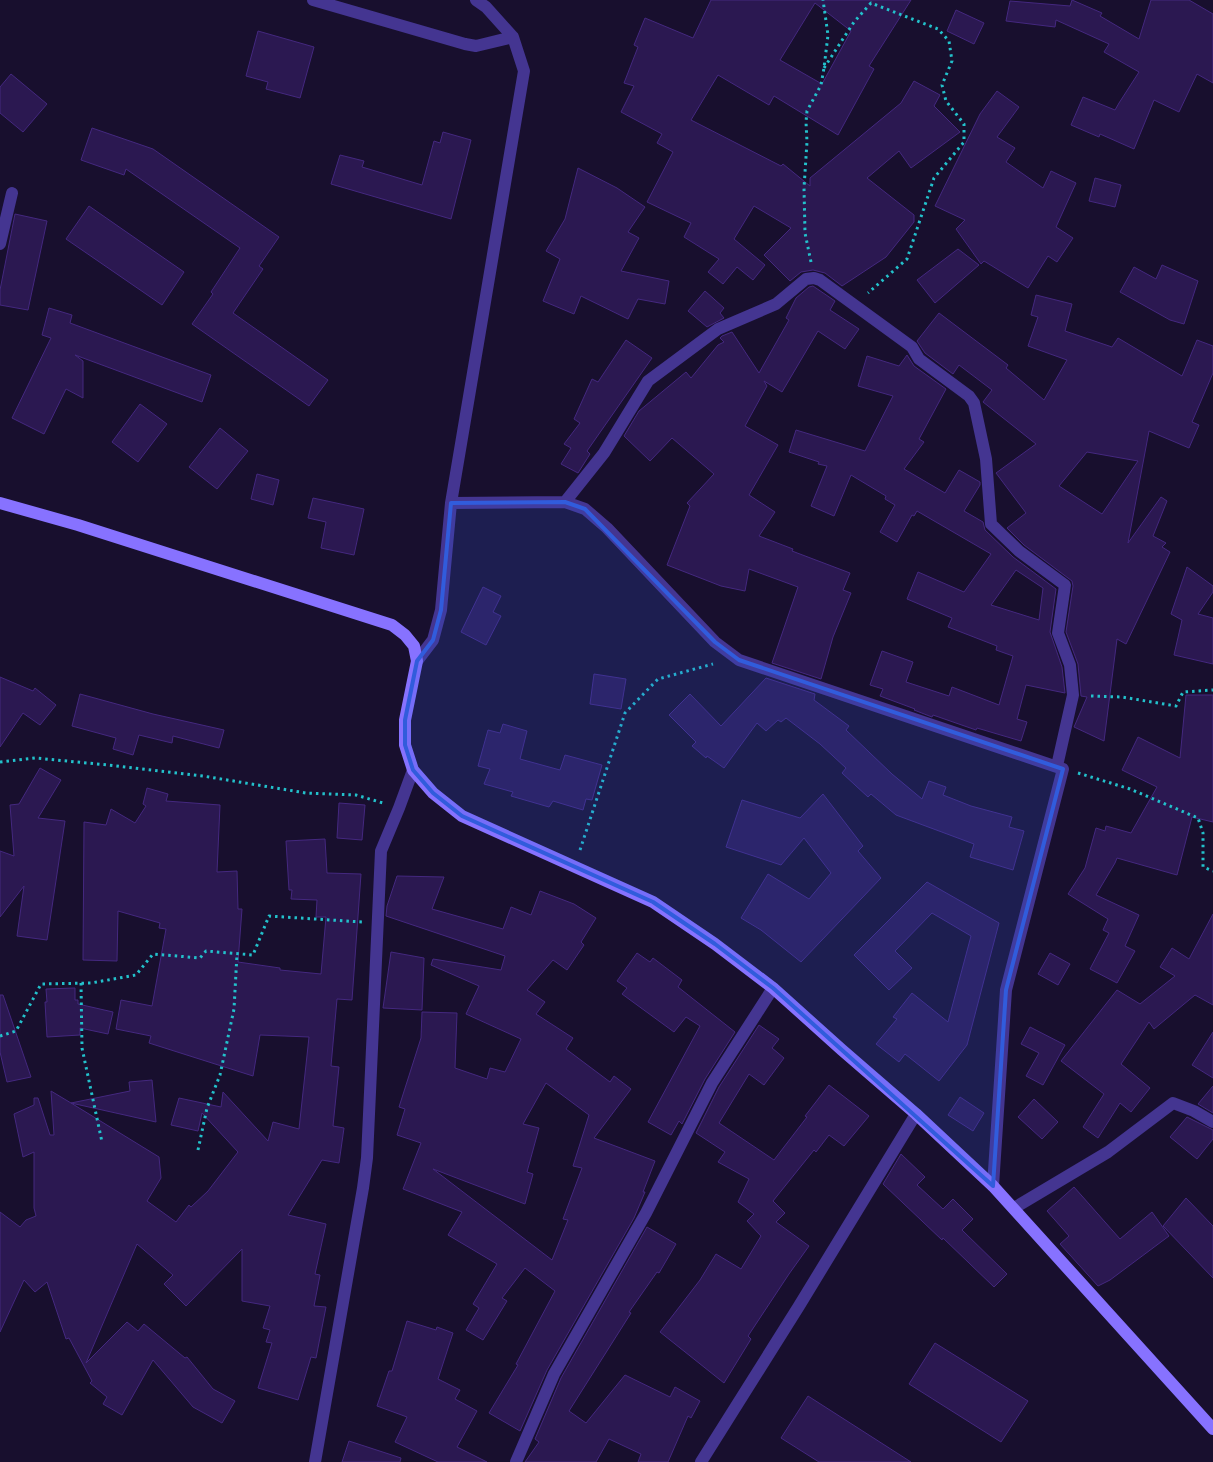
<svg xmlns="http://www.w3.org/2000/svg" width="1213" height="1462" font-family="Cabin,sans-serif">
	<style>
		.building { fill: #2b1851; stroke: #44287f; fill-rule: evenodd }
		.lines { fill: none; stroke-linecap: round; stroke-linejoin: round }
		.path { stroke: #23c1cb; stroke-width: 3; stroke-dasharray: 2.5 4; stroke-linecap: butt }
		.street { stroke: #443591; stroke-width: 12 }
		.secondary { stroke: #8772ff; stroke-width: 12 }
		.marked { fill: #315cdc; fill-opacity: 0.2; stroke: #315cdc; stroke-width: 4; stroke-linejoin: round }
	</style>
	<rect width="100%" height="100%" fill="#180f2e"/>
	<path class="building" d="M711 0H911L869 66 874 69 838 135 774 96 769 105 718 75 691 120 781 166 783 164 810 186V178L901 103 914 81 940 95 934 106 960 132 911 168 899 151 867 178 914 215V222L886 257 842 286 825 273 813 270 801 272 790 281 764 255 791 228 754 206 734 239 765 265 753 280 737 267 723 284 708 272 719 259 684 237 691 223 647 202 673 152 657 143 662 134 621 112 634 86 624 83 638 47 634 45 645 18 693 38ZM815 3 851 31 822 84 780 60Z
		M1072 0 1102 13 1100 16 1139 39 1151 0H1189L1213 14V83L1197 74 1179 112 1154 100 1134 149 1100 134 1099 137 1071 125 1083 97 1115 110 1119 103 1139 72 1104 52 1109 44 1056 20 1055 27 1006 21 1010 1 1070 6Z
		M956 10 984 23 974 44 947 31Z
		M258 31 314 47 300 98 266 89 268 82 246 76Z
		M11 74 47 104 23 132 0 113V87Z
		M997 91 1019 107 997 137 1015 148 1006 162 1043 188 1051 171 1076 183 1056 227 1073 238 1057 262 1048 256 1028 288 984 261 981 264 956 229 965 220 935 206 980 114Z
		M92 128 153 149 279 237 259 266 263 269 233 313 328 380 309 406 192 324 213 294 211 292 240 248 126 169 124 175 81 160Z
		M443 132 471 140 451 219 331 184 340 155 364 161 362 167 422 185 434 141 440 143Z
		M578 168 617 188 645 207 628 232 639 238 621 271 669 281 665 304 638 299 628 319 581 296 574 314 543 301 560 259 546 251 565 219Z
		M1095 178 1121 185 1115 207 1089 201Z
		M89 206 184 272 162 305 66 239Z
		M15 214 47 221 28 310 0 305V290Z
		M958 249 979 265 935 303 917 280Z
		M1162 265 1198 281 1184 324 1170 320 1120 292 1134 267 1156 279Z
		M813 286 835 301 830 310 859 329 845 349 818 331 782 392 764 381 767 386 745 426 778 445 749 495 775 512 759 536 793 549 792 551 850 573 843 590 851 593 833 637 821 679 772 663 798 587 749 569 745 591 721 586 667 565 690 506 687 503 714 474 672 438 650 461 624 436 639 411 686 372 691 378 718 345 724 342 720 338 722 336 732 332 759 373 789 320 786 318 796 298 809 287Z
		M705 291 724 308 720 313 724 318 707 327 688 311Z
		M1036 295 1072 304 1065 331 1112 347 1118 338 1182 376 1197 340 1213 346V373L1192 422 1199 425 1189 448 1149 431 1128 543 1161 497 1167 501 1153 536 1166 543 1162 547 1170 552 1126 644 1117 639 1104 741 1074 727 1087 697 1081 696 1078 664 1066 632 1073 586 1072 581 1024 545 1007 528 1026 513 996 473 1036 444 983 402 992 390 959 365 953 374 925 353 917 341 939 313 1008 365 1006 368 1044 400 1067 360 1028 346 1038 317 1031 315ZM1087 452 1138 461 1102 514 1059 486Z
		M49 308 72 315 70 323 211 375 202 402 75 355 83 361V398L66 389 44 434 12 418 51 338 42 335Z
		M626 340 652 358 587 451 590 454 578 473 561 464 571 448 564 444 580 423 574 419 592 379 598 382Z
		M907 355 914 366 946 389 919 439 924 442 904 469 945 493 959 470 980 482V485L964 511 983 522 985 530 1013 557 1056 589 1050 632 1062 667 1065 693 1026 685 1017 719 1027 722 1021 741 977 728 976 730 933 715 932 717 914 710 915 709 880 696 883 689 870 685 882 651 913 662 906 682 949 696 952 687 999 705 1013 656 996 650 997 646 948 627 952 618 907 599 918 572 964 592 991 554 917 511 914 516 912 515 897 542 880 532 895 505 885 499 886 496 851 475 834 516 811 506 827 466 818 464 819 462 789 452 796 430 865 451 893 396 858 386 867 356 899 366ZM1016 570 1043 588 1039 620 991 605Z
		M140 404 167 424 138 462 112 442Z
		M220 428 248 451 217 489 189 467Z
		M257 474 279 480 273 505 251 499Z
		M313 498 364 509 354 555 321 548 326 522 308 518Z
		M1187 567 1213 586V592L1198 614 1213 618V664L1174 655 1182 620 1171 614Z
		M483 587 501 596 493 612 501 616 486 645 461 632Z
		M594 674 626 679 621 709 590 704Z
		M0 677 33 691 35 688 56 705 40 725 23 713 0 747Z
		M766 678 815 694 814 700 849 726 846 730 892 774 922 799 929 781 946 787 943 795 971 806 1012 817 1009 827 1024 831 1013 870 970 857 974 844 896 815 871 794 868 797 842 773 846 768 820 744 786 718 781 722 778 720 766 731 757 723 724 768 707 756 706 758 692 746 696 742 669 715 690 694 721 726Z
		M80 694 153 714 224 730 219 748 173 736 172 743 139 735 133 755 113 749 116 738 72 726Z
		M1186 695H1213V822L1192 817 1177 875 1117 858 1115 863 1096 895 1139 915 1125 946 1135 951 1117 983 1090 969 1109 933 1103 930 1108 919 1068 894 1085 868 1096 828 1105 831 1106 826 1131 833 1157 787 1122 770 1138 737 1180 758Z
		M503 724 527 731 520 759 560 770 565 755 602 765 592 800 586 799 583 810 553 801 549 807 511 796 513 792 484 784 490 769 478 766 488 730 500 733Z
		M40 768 61 780 38 818 65 821 47 940 17 936 24 886 0 917V851L14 856 10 805 19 804Z
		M147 788 168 794 166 801 220 805 217 872 237 871 238 909H242L238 962 280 968V970L321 974 326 917H316L317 900 291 899 292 890H289L286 841 325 839 327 873 361 874 352 1000 337 999 331 1066 339 1067 333 1126 344 1128 339 1163 322 1160 288 1215 326 1224 315 1274 320 1275 314 1306 326 1307 316 1358 311 1357 298 1400 258 1388 272 1343 266 1342 270 1330 263 1328 270 1306 242 1301V1249L186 1306 164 1284 173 1275 137 1244 86 1363 127 1322 138 1331 144 1324 185 1358 187 1357 213 1389 235 1401 222 1423 193 1407 153 1360 122 1415 103 1404 107 1397 90 1383 92 1381 69 1338 66 1339 47 1282 35 1292 24 1280 0 1332V1212L20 1227 26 1220 36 1216 34 1208V1152L23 1157 14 1114 34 1105V1098H38L50 1135H54L51 1091 71 1103 130 1091 129 1082 152 1080 156 1122 71 1103 159 1157 161 1178 147 1201 176 1222 189 1205 191 1207 208 1191 238 1152 202 1113 198 1131 171 1125 179 1098 221 1107 223 1092 268 1141 273 1122 299 1129 309 1037 260 1035 253 1076 149 1043 151 1036 116 1029 121 1000 152 1006 166 929 159 928 160 923 118 911 117 961 83 960 84 822 106 825 111 809 135 823 146 806 143 804Z
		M823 794 863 846 858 851 881 878 801 962 761 930 741 918 768 874 809 899 831 873 804 838 781 865 726 847 742 800 800 818Z
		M339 803 365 805 362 840 337 838Z
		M397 876 444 877 432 909 503 929 511 907 531 915 540 891 574 904 596 918 581 942 584 945 567 970 553 960 527 990 545 1002 536 1014 573 1038 566 1049 610 1082 614 1076 631 1089 594 1138 655 1161 643 1192H645L634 1218 547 1370 520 1431 489 1413 518 1365 516 1364 555 1291 525 1268 502 1298 507 1301 483 1340 466 1330 479 1308 473 1304 497 1264 448 1235 462 1212 403 1189 421 1143 397 1135 405 1109 399 1107 421 1038 422 1012 457 1013 455 1068 487 1079 490 1068 505 1072 521 1039 466 1014 479 986 431 965 433 959 501 970 505 956 386 916 387 906ZM546 1083 589 1115 573 1166 582 1168 563 1219 568 1220 552 1260 433 1169 525 1204 533 1174 527 1172 539 1128 523 1124Z
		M927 882 999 923 967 1045 939 1081 905 1054 899 1062 876 1044 897 1019 893 1017 912 993 948 1022 971 936 932 913 895 951 912 968 889 990 854 955Z
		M1213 914V1005L1195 995 1154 1029 1149 1022 1121 1064 1150 1088 1131 1112 1120 1103 1098 1138 1083 1127 1104 1094 1061 1061 1117 990 1140 1004 1175 976 1160 967 1172 948 1189 959Z
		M391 952 424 958 422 1010 383 1008Z
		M637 953 650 962 653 958 682 980 678 987 735 1032 705 1079 682 1124 679 1121 671 1135 648 1122 700 1026 686 1017 674 1032 622 994 627 988 617 981Z
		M1050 953 1070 964 1058 985 1038 974Z
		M75 988V1000H78V1004L113 1012 108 1034 80 1028V1035L47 1037 45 1002H47L46 989Z
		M0 995H3L31 1077 7 1082 0 1052Z
		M759 1025 779 1039 772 1048 784 1058 764 1085 749 1074 719 1123 774 1160 807 1117 805 1116 829 1085 869 1116 844 1146 829 1135 816 1152 814 1150 773 1201 785 1213 776 1222 809 1246 789 1274 748 1336 751 1339 724 1383 660 1332 700 1280 716 1254 741 1269 761 1236 747 1221 754 1214 738 1202 749 1179 718 1162 725 1152 696 1133 719 1087Z
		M1030 1027 1065 1045 1043 1085 1026 1076 1039 1053 1021 1044Z
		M1213 1032V1078L1192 1065Z
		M1213 1086V1113L1198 1104Z
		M960 1097 984 1113 973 1131 948 1115Z
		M1034 1099 1058 1122 1042 1139 1018 1117Z
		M1187 1117 1213 1130V1139L1197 1159 1170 1137Z
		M901 1154 925 1177 917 1185 943 1209 953 1199 973 1219 962 1230 1007 1274 994 1287 943 1238 942 1240 883 1184Z
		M1074 1187 1120 1239 1152 1212 1169 1236 1110 1280 1098 1286 1060 1244 1069 1236 1047 1211Z
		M1186 1198 1213 1226V1278L1163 1226Z
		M647 1227 676 1244 659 1273 657 1272 629 1312 631 1313 569 1411 586 1423 625 1375 670 1397 675 1387 700 1401 691 1418 688 1416 668 1462H638L641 1454 609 1439 596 1462H525L539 1442 535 1439 561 1378Z
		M407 1321 436 1330 437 1327 453 1333 438 1379 460 1390 455 1399 477 1411 457 1447 487 1462H438L395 1442 407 1417 377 1406 389 1371H392Z
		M935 1343 1028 1401 1001 1442 909 1384Z
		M808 1396 911 1462H819L781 1438Z
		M349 1441 401 1458 400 1462H342Z"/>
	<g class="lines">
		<path class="path" d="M824 68 854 22 871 3 938 29 949 41 952 61 942 85 946 101 964 124V142L934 178 907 259 868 293
			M811 262 805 233 804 188 807 142 806 122 807 111 821 85 824 68 828 35 823 0
			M1091 696 1122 697 1176 706 1183 692 1213 690
			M0 762 35 758 108 765 203 776 306 793 356 795 383 803
			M1078 773 1130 789 1198 818 1203 833V867L1213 871
			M580 850 625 713 658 679 713 664
			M81 983 82 1048 102 1142
			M0 1036 16 1031 41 984 91 983 136 975 153 954 200 958 206 951 253 955 269 916 362 922
			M198 1150 207 1108 220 1075 234 1009 237 954"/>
		<path class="street" d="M313 0 465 44 476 46 513 37
			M0 244 12 193
			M565 502 604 453 648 381 718 329 776 304 806 279 814 278 820 280 912 347 919 359 969 396 974 403 986 459 991 524 1019 551 1065 585 1058 633 1070 665 1073 695 1057 766
			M451 503 565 502 585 509 607 528 715 642 739 660 1063 769 1006 990 993 1186
			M417 661 433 640 441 610 451 503 524 71 513 37 486 7 476 0
			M1014 1208 1108 1152 1173 1103 1194 1111 1213 1122
			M315 1462 363 1188 367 1158 381 851 399 808 413 770
			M516 1462 554 1374 646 1213 712 1083 773 988
			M701 1462 799 1306 916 1114"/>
		<path class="secondary" d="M0 503 78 525 392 625 405 635 414 646 417 661 405 720V745L413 770 433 793 462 816 653 902 715 944 773 988 842 1050 916 1114 993 1186 1213 1429"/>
	</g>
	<path class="marked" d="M565 502 585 509 715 642 739 660 1063 769 1006 990 993 1186 773 988 715 944 653 902 462 816 433 793 413 770 405 745V720L417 661 433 640 441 610 451 503Z"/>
</svg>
